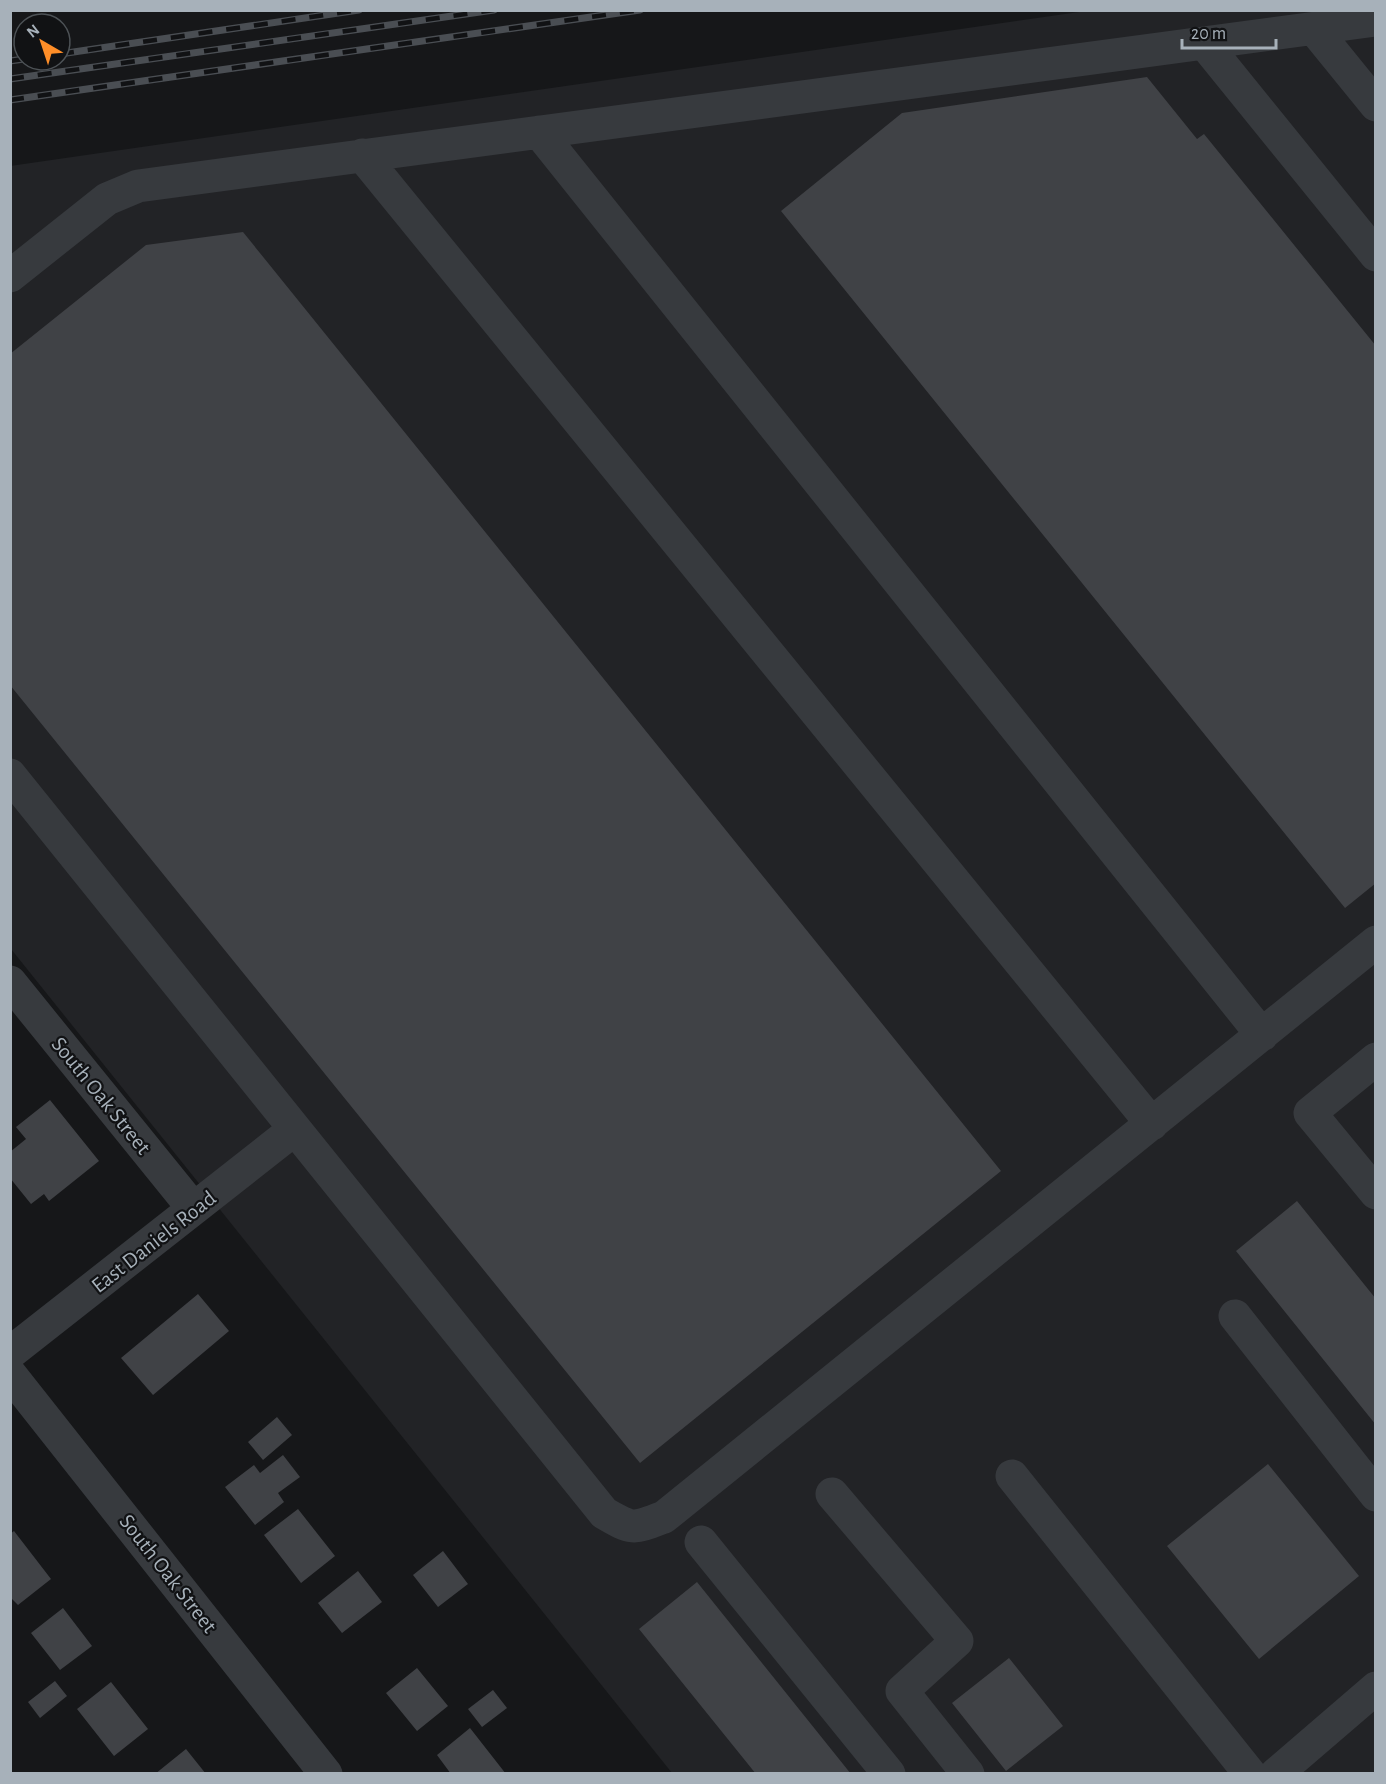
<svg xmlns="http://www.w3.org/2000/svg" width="1386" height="1784" font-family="'Alegreya Sans',sans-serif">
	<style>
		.built { fill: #222326 }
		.building { fill: #404246 }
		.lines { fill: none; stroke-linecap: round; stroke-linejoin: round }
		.minor { stroke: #373a3e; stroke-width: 33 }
		.rail-casing { stroke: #4a4e53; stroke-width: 7 }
		.rail { stroke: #111214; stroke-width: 4.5; stroke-dasharray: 14; stroke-linecap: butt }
		.labels { text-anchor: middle; stroke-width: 4.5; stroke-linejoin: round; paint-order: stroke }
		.street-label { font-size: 22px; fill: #a7b1ba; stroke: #111214 }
	</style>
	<rect width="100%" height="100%" fill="#161719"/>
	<path class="built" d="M1086 11H1375V1773H672L11 949 10 166Z"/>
	<path class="building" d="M1147 77 1197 139 1204 134 1376 346V883L1345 908 781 211 902 113Z
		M243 232 1001 1171 640 1463 10 685V354L146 245Z
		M50 1100 99 1161 49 1201 44 1194 31 1204 10 1178V1152L26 1139 16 1127Z
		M1297 1201 1376 1299V1425L1236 1251Z
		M198 1294 229 1331 153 1395 121 1358Z
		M277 1417 292 1435 263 1460 248 1442Z
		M283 1455 300 1477 278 1493 284 1502 255 1525 225 1487 254 1465 260 1473Z
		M1268 1464 1359 1576 1259 1659 1167 1546Z
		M298 1509 335 1556 301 1583 264 1535Z
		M14 1531 51 1579 18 1605 10 1597V1534Z
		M443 1551 468 1584 438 1607 413 1575Z
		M358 1571 382 1602 342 1633 318 1603Z
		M697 1582 851 1774H756L639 1629Z
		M63 1608 92 1646 60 1670 31 1633Z
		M1009 1658 1063 1726 1006 1771 952 1703Z
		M417 1668 448 1706 417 1731 386 1693Z
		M55 1681 67 1696 40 1718 28 1702Z
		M111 1682 148 1729 114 1756 77 1709Z
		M493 1690 507 1708 482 1727 468 1709Z
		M470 1728 506 1774H451L437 1755Z
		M186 1749 206 1774H155Z"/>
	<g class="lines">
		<path class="minor" d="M1315 30 1376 105
			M1205 44 1376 255
			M539 132 1262 1035
			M362 155 1152 1124
			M10 276 107 199 138 186 1376 20
			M10 775 604 1513C633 1530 633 1529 664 1517L1376 942
			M10 982 193 1208
			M1376 1059 1310 1113 1376 1193
			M1235 1316 1376 1495
			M10 1353 295 1129
			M10 1374 326 1774
			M1012 1476 1250 1774
			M832 1494 957 1641 902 1691 968 1774
			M701 1542 889 1774
			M1276 1774 1376 1688"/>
		<g class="rail-casing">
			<path id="rail" d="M60 54 359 10
				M10 61 24 59
				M10 79 494 10
				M10 100 640 10"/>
		</g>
		<use href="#rail" class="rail"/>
	</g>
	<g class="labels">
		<g class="street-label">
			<text transform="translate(102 1095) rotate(51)" y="8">South Oak Street</text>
			<text transform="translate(153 1241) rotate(-38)" y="8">East Daniels Road</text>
			<text transform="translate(169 1573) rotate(52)" y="8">South Oak Street</text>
		</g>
	</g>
	<rect width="1386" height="1784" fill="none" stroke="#a7b1ba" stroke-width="24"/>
	<g transform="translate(42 42) rotate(321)"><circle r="28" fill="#111214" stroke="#4d5256" stroke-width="1.5"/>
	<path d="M0-4.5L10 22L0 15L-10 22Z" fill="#ff8e28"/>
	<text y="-9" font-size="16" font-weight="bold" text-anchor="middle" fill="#a7b1ba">N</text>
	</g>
	<path d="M1182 39v9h94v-9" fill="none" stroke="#a7b1ba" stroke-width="3"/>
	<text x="1191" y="39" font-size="18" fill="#a7b1ba" stroke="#111214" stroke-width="4.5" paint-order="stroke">20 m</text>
</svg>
